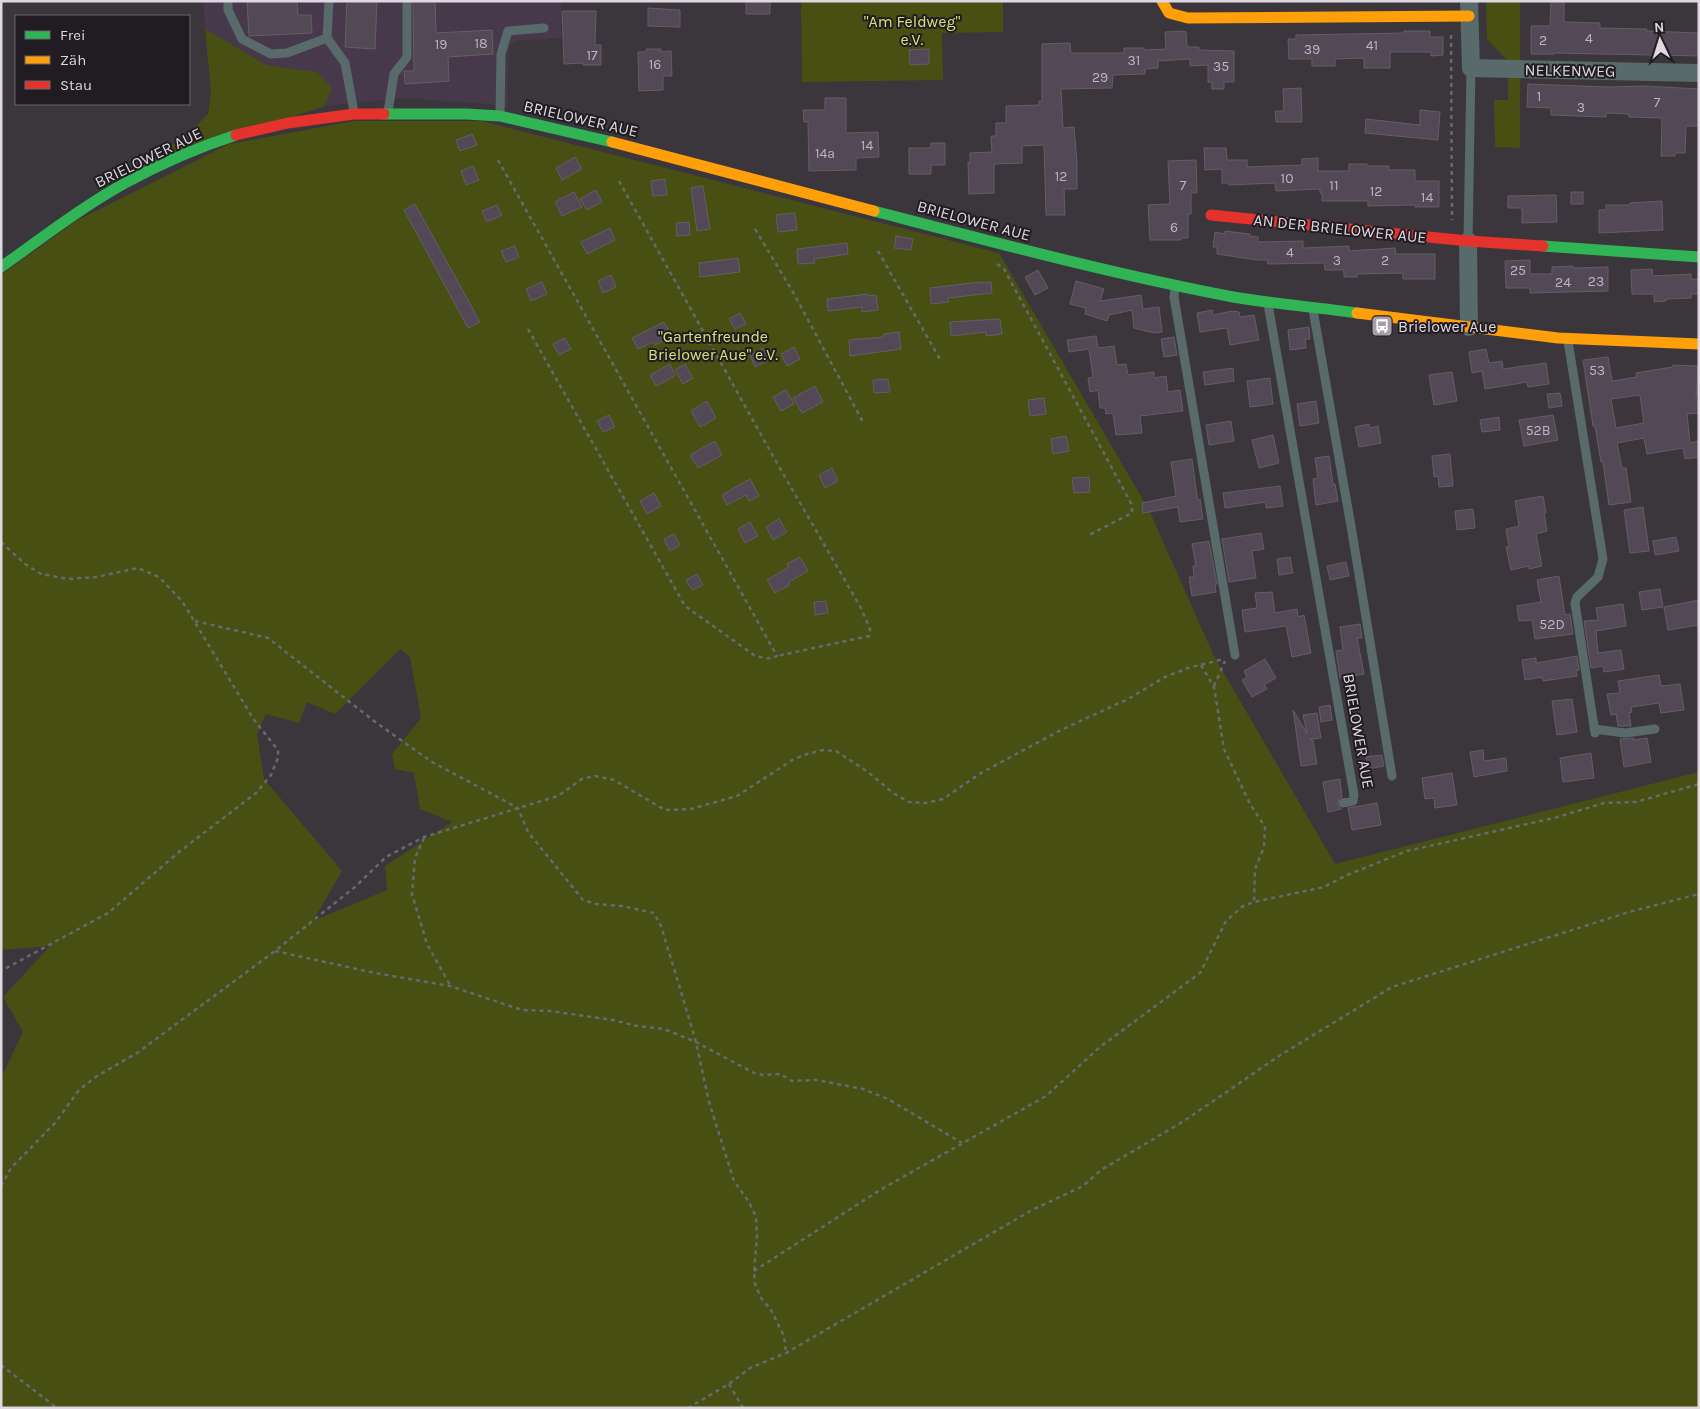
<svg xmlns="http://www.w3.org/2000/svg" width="1700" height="1409" font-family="Karla,sans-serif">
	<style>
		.built { fill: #47394b }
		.green { fill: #484f13; fill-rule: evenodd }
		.building { fill: #534956; stroke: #635e64; fill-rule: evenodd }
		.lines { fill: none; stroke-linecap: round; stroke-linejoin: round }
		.path { stroke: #626b6d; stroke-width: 2.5; stroke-dasharray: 4 4; stroke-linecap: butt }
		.lane { stroke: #586a69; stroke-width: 9 }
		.street { stroke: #586a69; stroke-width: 18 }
		.fast { stroke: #30b455; stroke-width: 11 }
		.slow { stroke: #ff9f0a; stroke-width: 11 }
		.jam { stroke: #e5322d; stroke-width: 11 }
		.labels { text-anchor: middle; stroke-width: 4; stroke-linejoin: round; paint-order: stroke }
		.number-label { font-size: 14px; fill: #bcb4be }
		.park-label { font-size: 16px; fill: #d1e479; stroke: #211c22 }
		.street-label { font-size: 16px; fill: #dfd8e1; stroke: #211c22 }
		.poi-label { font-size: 16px; fill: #dfd8e1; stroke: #211c22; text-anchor: start }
	</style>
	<rect width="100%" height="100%" fill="#3b363c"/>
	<path class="built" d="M203 1H561V38L516 41 509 47 507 107 492 104 398 98 326 106 317 72 267 65 205 29Z"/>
	<path class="green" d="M801 1H1003V32L942 33 943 80 802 82Z
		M1486 1H1520V62L1508 61 1487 39Z
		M205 29 267 65 317 72 332 88 325 106 125 173 185 137 208 114 211 91Z
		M1508 76 1520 77V148L1495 147 1494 100H1508Z
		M354 121H482L999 253 1149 510 1214 656 1335 864 1699 772V1408H1V1078L23 1032 3 997 50 946 1 950V275L76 221 229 144ZM400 649 410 657 421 718 392 754 395 769 414 773 420 809 452 822 385 866 387 890 313 921 342 871 264 779 257 734 266 714 299 723 307 702 335 714Z"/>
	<path class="building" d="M247 1H297L298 15H311L312 33 249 36Z
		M347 1H377L375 49 345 47Z
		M413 1H435L436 33 492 30 493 54 448 57 449 81 405 84 404 71H414Z
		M746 1H770V14H746Z
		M1551 1H1564V22L1600 23V28L1647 29 1646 31 1699 33V56L1554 53V54H1531V26H1550Z
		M648 8 680 10V27L648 26Z
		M562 11H596L595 45H601V65H583V63L564 64Z
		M1183 31 1186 32 1187 47H1199V50L1234 51V82H1224V89H1212V82H1208V65L1190 66V59L1158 61V68L1145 69V74L1113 75 1112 88 1061 89 1063 128 1074 127 1077 164V189H1064L1065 215H1046L1044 145 1022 146V163L994 164V193L969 194 968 162 970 163V153L992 152 991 136H996V123H1006V106L1039 105V101H1042V44L1070 43 1071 53H1124V48H1144V50L1166 49 1165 32Z
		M1404 31H1430V37H1443V55L1431 56V52H1390V68H1364V58L1335 59V66H1312V59H1289L1288 39H1296V35L1404 33Z
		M646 49H661V52L671 51 672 76H663V90L639 91 638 52H646Z
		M929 49V64L910 65 909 50Z
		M1528 84 1607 87 1646 86 1699 89V126H1686L1685 153H1675V156H1661L1662 118 1629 117V114L1606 113V117L1551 115V108L1527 107Z
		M1301 88 1302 122H1276L1275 111H1284L1283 89Z
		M825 98H846V133L878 132 879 157 856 158V170L809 171 808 122H804L803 110H825Z
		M1420 110 1440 112 1438 140 1365 133 1366 119 1420 125Z
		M472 134 477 145 460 151 456 140Z
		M931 143H945V165H931V174H909V148H931Z
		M1204 148H1226L1227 160H1247V167L1302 165V159L1318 158V171H1349V164H1367V166H1389V170H1415V181H1439V207H1415V205L1368 206V201H1322V193H1320V189L1276 191 1275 183 1229 185V183H1222V169L1205 170Z
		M575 157 582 169 562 180 556 168Z
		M1196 160 1197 193H1191V214H1188V238H1181V240H1150L1148 205 1170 204 1168 161Z
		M473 166 479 180 466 185 461 171Z
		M665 179 667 195 653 196 651 181Z
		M703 186 710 229 697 231 691 188Z
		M596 190 602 202 587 210 580 199Z
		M574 192 582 207 562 216 555 202Z
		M1571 192H1583V204H1571Z
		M1556 195 1557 222 1522 223V208H1508V196Z
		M1662 201 1663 230 1599 233V210H1606V205H1630V203Z
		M415 204 480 322 468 328 404 210Z
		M497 205 502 215 487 222 482 211Z
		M795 213 797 230 778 232 776 215Z
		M689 222 690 235 677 236 676 223Z
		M610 228 615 240 587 254 581 242Z
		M1225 231 1250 234V236L1258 237V242L1303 241V248L1349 246V251L1395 248 1396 254H1435V279H1403V273L1357 274V277H1344V270H1325L1324 263 1268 264 1267 260H1257L1217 254V247H1213L1215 232 1225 234Z
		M896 236 913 239 911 250 894 248Z
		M847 243 848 254 814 259 815 263 798 264 797 249Z
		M515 246 519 257 506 262 501 251Z
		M738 258 740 272 700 277 699 263Z
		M1530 260V274H1552V267L1573 266V268L1608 267V291L1530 293V288H1506L1505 261Z
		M1652 269 1653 276 1691 274V279H1699V294H1691V298L1666 299V301L1654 302V294H1632L1631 270Z
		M1038 270 1048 288 1035 295 1025 277Z
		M611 275 616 287 603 293 598 281Z
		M1076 281 1104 289 1100 301 1141 295 1143 309 1159 307 1162 332 1154 333 1134 328 1132 310 1109 315 1107 321 1085 314 1086 308 1070 304Z
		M542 282 547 294 531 301 526 289Z
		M980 282V283L991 282 992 293 948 298 949 302 931 304 930 288Z
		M868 294V296L876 295 878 310 862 312V307L828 311 827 299Z
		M1212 310 1213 315 1232 311 1239 312 1240 317 1254 315 1259 340 1230 345 1227 328 1200 332 1197 313Z
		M740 313 746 324 735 329 729 319Z
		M1000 319 1002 334 986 336V332L951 336 950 322Z
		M664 322 672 336 655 345 653 342 638 349 632 338Z
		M1309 327 1310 339H1305L1306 348 1290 350 1288 330Z
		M899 332 901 349 850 356 849 340 884 337V334Z
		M1096 336 1098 348 1114 346 1117 365 1126 364 1128 375 1154 372V378L1166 376 1168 392 1180 390 1183 411 1140 416 1142 433 1116 435 1113 413 1106 414 1105 408H1100L1098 390 1090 392 1088 378 1093 377 1089 349 1069 352 1067 340Z
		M1174 337 1177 355 1164 357 1161 339Z
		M565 338 571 349 559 355 553 344Z
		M794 347 800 359 787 366 781 354Z
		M763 348 769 360 755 367 750 355Z
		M1486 349 1489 363 1502 361 1503 369 1546 363 1549 384 1528 387 1527 382 1485 389 1482 371 1472 373 1469 352Z
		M1608 357 1612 381 1637 377 1636 373 1672 367 1673 365 1698 366 1696 401H1699V413L1687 414 1690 443 1699 441V457L1685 459 1683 448 1647 454 1644 438 1617 443 1622 468H1626L1631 502 1609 505 1603 462H1601L1595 426H1593L1583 360ZM1640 395 1644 423 1616 428 1611 399Z
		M670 364 675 376 656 386 650 375Z
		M685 364 693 378 683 384 675 370Z
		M1233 368 1234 381 1205 385 1203 372Z
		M1452 372 1457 401 1434 405 1429 375Z
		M1270 378 1273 404 1250 407 1247 381Z
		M888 379 890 392 874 393 873 380Z
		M815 386 823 402 802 413 793 398Z
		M786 390 794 404 781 411 773 397Z
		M1560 393 1562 406 1549 408 1547 394Z
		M1044 398 1046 414 1030 416 1028 400Z
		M707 401 716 418 700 427 691 411Z
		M1316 401 1319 423 1300 426 1297 404Z
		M609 415 615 427 603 432 597 421Z
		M1553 415 1558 440 1524 446 1519 420Z
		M1499 417 1500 430 1482 432 1480 420Z
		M1231 421 1234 441 1209 445 1206 425Z
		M1369 424 1370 428 1378 426 1381 443 1359 447 1355 427Z
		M1273 435 1279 463 1259 468 1252 440Z
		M1066 436 1069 451 1053 454 1051 439Z
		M715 441 722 455 698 468 690 455Z
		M1450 454 1453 486 1439 487 1438 476 1434 477 1432 456Z
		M1329 456 1333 484H1335L1338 501 1316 505 1313 479 1318 478 1315 458Z
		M1192 459 1197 496 1198 500 1200 499 1203 519 1180 522 1178 507 1143 513 1142 503 1176 496 1171 462Z
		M832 468 838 481 825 488 819 475Z
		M1089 477 1090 492 1074 493 1072 478Z
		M750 479 759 496 749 501 746 495 727 505 722 495Z
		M1280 486 1283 506 1266 508V502L1225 508 1223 493Z
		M654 493 661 506 647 514 640 501Z
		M1543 496 1546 513H1544L1547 531 1536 534 1542 566 1529 569V566L1511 570 1506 547H1509L1506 529 1519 526 1515 501Z
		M1643 507 1649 551 1630 553 1624 510Z
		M1473 509 1475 528 1457 530 1455 511Z
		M779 519 787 532 773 540 766 527Z
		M750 522 758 536 745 543 738 529Z
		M1261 533 1264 549 1252 551 1256 578 1229 582 1222 539Z
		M674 534 680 545 670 551 664 539Z
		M1676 537 1679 551 1655 555 1653 541Z
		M1209 541 1217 584H1215L1216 592 1192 596 1189 577H1194L1193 566H1196L1192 544Z
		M800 557 808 571 789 582 790 585 775 593 767 580 789 567 787 564Z
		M1290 557 1293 573 1279 575 1277 559Z
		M1346 562 1349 576 1330 580 1327 566Z
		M697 574 703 585 692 590 686 580Z
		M1559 576 1565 615 1570 614 1573 634 1535 639 1532 620 1519 621 1517 606 1541 602 1537 580Z
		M1660 589 1663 607 1642 610 1639 592Z
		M1272 592 1275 613 1297 609 1298 617 1304 615 1311 653 1292 657 1286 626 1245 632 1242 610 1257 608 1255 593Z
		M1699 600V625L1668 630 1664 607Z
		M826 601 828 613 815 615 814 602Z
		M1623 604 1626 626 1596 631 1598 653 1621 650 1624 669 1604 672 1603 666 1591 668 1584 621 1598 620 1596 608Z
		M1360 624 1362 638H1357L1364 674 1340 678 1336 651 1343 650 1340 627Z
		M1577 656 1579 670 1576 671 1577 676 1543 681 1542 677 1525 680 1522 660 1536 658V663Z
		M1265 659 1276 678 1264 685 1267 689 1252 697 1242 680 1247 677 1244 671Z
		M1659 675 1661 686 1680 684 1684 710 1661 713 1659 703 1631 707 1632 712 1629 713 1631 726H1618L1616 714 1611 715 1607 694 1620 693 1618 681Z
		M1572 699 1577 732 1557 735 1552 701Z
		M1330 705 1332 720 1321 722 1319 707Z
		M1293 710 1307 733 1303 715 1317 713 1321 738 1310 739 1313 740 1317 764 1301 766Z
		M1633 738V740L1647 738 1651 762 1624 767 1620 739Z
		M1483 750 1484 761 1506 758 1507 771 1474 777 1470 752Z
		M1591 753 1594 778 1563 782 1560 758Z
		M1382 755 1384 766 1368 769 1366 757Z
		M1452 773 1457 805 1435 808 1434 798 1425 799 1422 778Z
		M1340 779 1342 797 1339 799 1337 804 1341 809 1328 812 1323 782Z
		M1377 803 1381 825 1352 830 1348 808Z"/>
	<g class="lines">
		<path class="path" d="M1451 35 1452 220
			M498 160 777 656C769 660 762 658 754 655L685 606 528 329
			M619 181 778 465 861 608 870 629 869 636 777 656
			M755 229 793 292 864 424
			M878 251 941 361
			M997 264 1004 269 1132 505V513L1089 535
			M1 542 25 564 41 574 68 579 96 577 138 568 159 577 182 601 254 720 278 750V758L271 775 256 793 179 852 108 913 1 971
			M195 621 268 638 374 721 432 762 518 808 528 832 583 900 596 904 622 906 654 913 661 926 679 985 696 1042 709 1102 734 1181 749 1202 756 1217 757 1238 754 1271 755 1284 761 1298 771 1310 784 1336 786 1353
			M1201 665 1214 687 1224 749 1250 804 1265 827 1264 847 1255 869 1254 902
			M1214 686 1225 661
			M424 838 415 858 412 894 427 944 450 985
			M275 951 375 973 450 986 522 1010 550 1011 613 1020 637 1026 664 1029 696 1042 754 1073 763 1075 780 1074 792 1081 816 1080 863 1089 888 1099 962 1143
			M1 1186 11 1168 55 1123 79 1090 97 1076 137 1053 275 951 355 887 386 857 424 837 558 796 582 779 595 776 614 780 665 810 691 809 737 796 794 759 807 754 823 750 836 751 868 772 893 793 909 802 926 803 943 799 981 773 1059 731 1128 699 1165 677 1188 668 1224 659
			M754 1271 880 1190 1046 1096 1100 1047 1200 973 1226 921 1243 906 1254 902 1324 887 1347 875 1407 851 1554 818 1604 803 1636 802 1699 784
			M1 1365 57 1408
			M729 1384 743 1408
			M688 1408 729 1384 750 1368 786 1353 1032 1210 1083 1186 1101 1170 1184 1121 1279 1056 1392 987 1629 912 1699 894"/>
		<path class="lane" d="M228 1V10L242 39 271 54 287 53 327 38
			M329 1 327 38 345 63 354 112
			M388 112 394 74 407 57V1
			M500 115 501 54 508 31 544 28
			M1468 240 1471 68
			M1175 288 1174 297 1235 655
			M1268 304 1354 795 1353 801 1343 803
			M1313 310 1352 532 1392 776
			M1568 341 1603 559 1598 577 1577 597 1575 603 1595 733
			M1594 729 1625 733 1655 729"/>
		<path class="street" d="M1469 1 1471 68 1699 73
			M1468 241 1469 327"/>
		<path class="fast" d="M384 114H466L500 116 612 142
			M874 211C993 242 1112 274 1233 297 1274 304 1316 307 1357 313
			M1543 246 1699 257
			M1 267C42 238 83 206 127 182 162 163 199 147 236 135"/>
		<path class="slow" d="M1162 1 1169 13 1188 18 1469 16
			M612 142 874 211
			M1357 313 1558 338 1699 344"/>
		<path class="jam" d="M236 135 288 123 354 114H384
			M1211 215 1468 241 1543 246"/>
	</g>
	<defs>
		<g id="bus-square" transform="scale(1.125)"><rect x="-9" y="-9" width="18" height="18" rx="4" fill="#a69fa7" stroke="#211c22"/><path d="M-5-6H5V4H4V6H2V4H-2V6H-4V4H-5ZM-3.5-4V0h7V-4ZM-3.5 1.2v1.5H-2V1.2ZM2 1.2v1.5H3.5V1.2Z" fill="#fff"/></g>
	</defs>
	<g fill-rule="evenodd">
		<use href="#bus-square" x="1382" y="326"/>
	</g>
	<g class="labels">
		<g class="number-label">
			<text x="1589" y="43">4</text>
			<text x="1543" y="45">2</text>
			<text x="481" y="48">18</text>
			<text x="441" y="49">19</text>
			<text x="1372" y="50">41</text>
			<text x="1312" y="54">39</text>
			<text x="592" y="60">17</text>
			<text x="1134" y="65">31</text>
			<text x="655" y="69">16</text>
			<text x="1221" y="71">35</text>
			<text x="1100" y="82">29</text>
			<text x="1539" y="101">1</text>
			<text x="1657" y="107">7</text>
			<text x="1581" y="112">3</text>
			<text x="867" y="150">14</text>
			<text x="825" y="158">14a</text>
			<text x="1061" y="181">12</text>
			<text x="1287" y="183">10</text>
			<text x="1183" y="190">7</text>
			<text x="1334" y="190">11</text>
			<text x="1376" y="196">12</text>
			<text x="1427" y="202">14</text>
			<text x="1174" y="232">6</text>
			<text x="1290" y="257">4</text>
			<text x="1337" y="265">3</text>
			<text x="1385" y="265">2</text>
			<text x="1518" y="275">25</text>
			<text x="1596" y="286">23</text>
			<text x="1563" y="287">24</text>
			<text x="1597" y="375">53</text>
			<text x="1538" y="435">52B</text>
			<text x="1552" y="629">52D</text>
		</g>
		<g class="park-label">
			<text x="912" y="27">"Am Feldweg"<tspan x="912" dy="18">e.V.</tspan></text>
			<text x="713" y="342">"Gartenfreunde<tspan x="713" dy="18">Brielower Aue" e.V.</tspan></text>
		</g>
		<g class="street-label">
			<text transform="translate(1570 70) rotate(1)" y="6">NELKENWEG</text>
			<text transform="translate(581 118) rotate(13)" y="6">BRIELOWER AUE</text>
			<text transform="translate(148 157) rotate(-26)" y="6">BRIELOWER AUE</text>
			<text transform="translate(974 220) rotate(15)" y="6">BRIELOWER AUE</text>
			<text transform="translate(1340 228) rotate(6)" y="6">AN DER BRIELOWER AUE</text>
			<text transform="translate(1359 731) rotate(80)" y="6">BRIELOWER AUE</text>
		</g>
		<g class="poi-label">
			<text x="1398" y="332">Brielower Aue</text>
		</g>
	</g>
	<rect width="1700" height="1409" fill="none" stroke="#dfd8e1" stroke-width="5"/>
	<rect x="15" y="15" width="175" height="90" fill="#211c22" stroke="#6d676e"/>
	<rect x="25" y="31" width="25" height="8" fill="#30b455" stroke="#6d676e"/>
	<text x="60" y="40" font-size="15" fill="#dfd8e1">Frei</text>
	<rect x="25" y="56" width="25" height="8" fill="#ff9f0a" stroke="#6d676e"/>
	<text x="60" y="65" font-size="15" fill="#dfd8e1">Zäh</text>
	<rect x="25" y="81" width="25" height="8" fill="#e5322d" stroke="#6d676e"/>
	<text x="60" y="90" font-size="15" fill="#dfd8e1">Stau</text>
	<g transform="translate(1660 40) rotate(356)" stroke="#211c22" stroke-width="4" paint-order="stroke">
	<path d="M0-4L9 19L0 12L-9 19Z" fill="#dfd8e1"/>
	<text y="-8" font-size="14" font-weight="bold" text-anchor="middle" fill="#dfd8e1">N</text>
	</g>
</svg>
